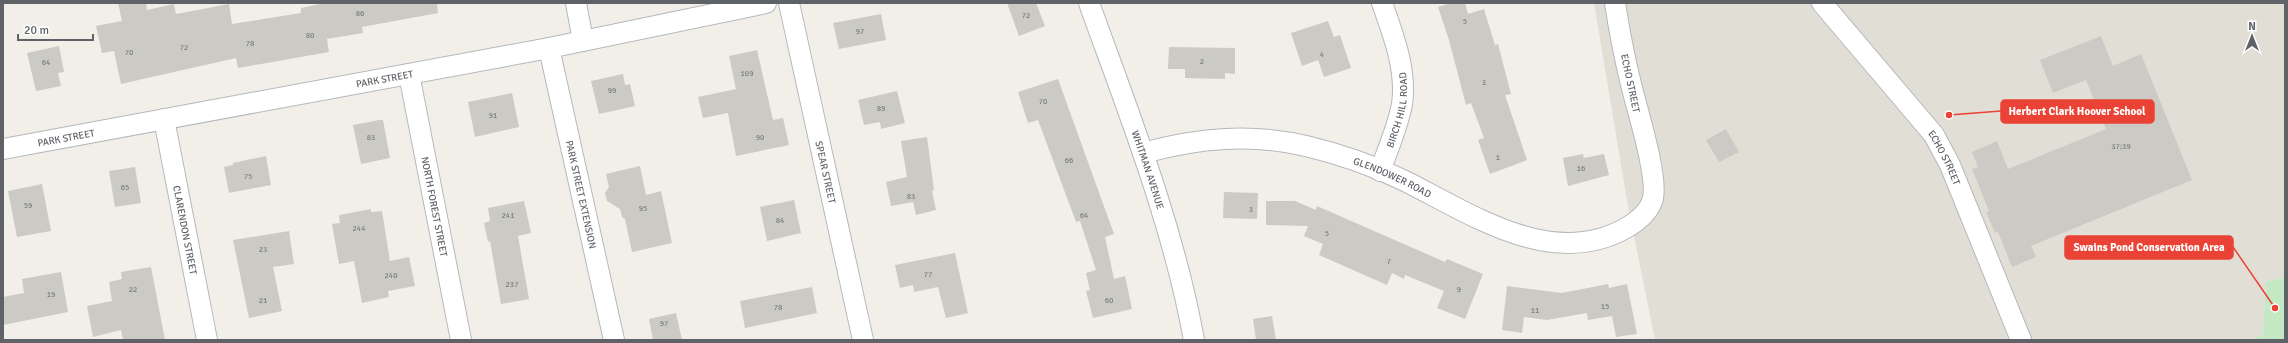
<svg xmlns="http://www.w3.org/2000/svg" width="2288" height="343" font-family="Signika,sans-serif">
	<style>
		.education { fill: #e1ded6 }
		.green { fill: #c5e8c5 }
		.building { fill: #cccac5 }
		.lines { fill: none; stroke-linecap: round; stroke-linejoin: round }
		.street-casing { stroke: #b5b8bc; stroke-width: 22 }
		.street { stroke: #fff; stroke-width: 20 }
		.labels { text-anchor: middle; stroke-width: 4; stroke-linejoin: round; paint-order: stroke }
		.number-label { font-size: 8px; fill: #7a7d7f }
		.street-label { font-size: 10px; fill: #5f6368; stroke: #fff }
		.leader { fill: none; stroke: #ea4335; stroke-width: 1.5 }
		.callout-dot { fill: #ea4335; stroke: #fff; stroke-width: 1.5 }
		.callout { fill: #ea4335; stroke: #ea4335; stroke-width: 1.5 }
		.callout-label { font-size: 11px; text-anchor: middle; font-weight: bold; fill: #fff }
	</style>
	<rect width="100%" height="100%" fill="#f1efe8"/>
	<path class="education" d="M1594 3H2285V277L2266 282 2263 334 2251 340H2044L2043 338 2036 340H1655L1628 206Z"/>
	<path class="green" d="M2285 277V340H2251L2263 334 2266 282Z"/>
	<path class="building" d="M118 3H146L147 10 174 4 176 14 229 4 232 24 301 13V8L325 3H437L438 13 362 27 363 33 327 39 329 52 238 68 236 58 121 84 114 51 102 53 96 26 122 21Z
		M1007 3H1036L1045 26 1019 36Z
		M1451 3H1465L1468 14 1484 9 1495 45 1498 44 1511 94 1505 95 1527 160 1490 174 1478 140 1484 138 1471 103 1466 105 1449 40 1438 7Z
		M881 14 886 40 839 49 833 23Z
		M1328 21 1334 37 1340 35 1351 68 1324 77 1318 60 1302 66 1291 33Z
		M2101 36 2113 66 2141 54 2192 180 2031 246 2036 257 2012 267 1998 232 1995 233 1986 212 1989 211 1972 169 1978 167 1972 152 1997 141 2008 169 2106 129 2086 80 2053 93 2040 60Z
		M59 46 64 72 58 73 61 86 36 91 27 53Z
		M1169 47 1235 48V74L1225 73V79L1185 78V69H1168Z
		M757 50 773 120 783 118 789 145 736 156 728 113 703 118 698 97 736 89 729 56Z
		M623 74 625 85 630 84 635 106 599 114 591 81Z
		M1058 79 1114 234 1105 237 1114 279 1125 276 1132 309 1093 318 1086 291 1090 290 1086 273 1096 270 1080 221 1076 222 1038 120 1028 123 1018 92Z
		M897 91 905 123 881 129 880 122 864 125 858 100Z
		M512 93 519 127 475 137 468 102Z
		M379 120H383L390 158 361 164 353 125Z
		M1726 129 1739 152 1719 162 1706 140Z
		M927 137 934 190 932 191 936 210 916 215 913 202 891 206 886 182 907 177 901 141Z
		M1583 154 1584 158 1604 154 1609 175 1568 186 1563 158Z
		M266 156 271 185 229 193 224 167 233 165V163Z
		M640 166 646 195 661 191 672 243 632 252 625 219 622 217 620 209 607 201 605 193 609 187 606 174Z
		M135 167 141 203 115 207 109 171Z
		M42 184 51 231 17 237 8 191Z
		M1224 192 1258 193 1257 219 1223 218Z
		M794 200 801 233 767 241 760 207Z
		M524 201 531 233 518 236 529 299 501 304 490 241 488 242 484 223 490 221 488 208Z
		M1266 201H1295L1316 210 1317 206 1445 262 1447 259 1483 274 1465 319 1437 308 1444 291 1405 275 1404 279 1392 273 1387 285 1319 255 1323 244 1304 236 1308 226 1266 225Z
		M371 209V212L382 211 390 261 409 257 415 286 388 291 389 297 362 303 354 261 339 264 332 224 340 223 339 215Z
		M289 231 294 264 273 267 282 311 249 318 233 240Z
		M955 253 968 313 946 318 938 287 914 292 913 285 900 288 895 265Z
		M151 267 165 340H123L121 330 93 337 87 306 112 301 109 282 122 279 121 272Z
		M61 272 68 312 3 325V297L24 293 22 279Z
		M1608 284 1609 288 1627 284 1637 334 1616 337 1612 316 1588 320 1587 313 1547 320 1524 317 1522 333 1502 330 1507 286 1562 293Z
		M812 287 817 313 745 328 740 301Z
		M676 313 682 340H653L649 319Z
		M1272 316 1276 340H1256L1253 319Z"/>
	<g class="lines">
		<g class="street-casing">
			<g id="street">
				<path d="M576 3 583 41"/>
				<path id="s1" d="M789 3 863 340"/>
				<path id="s2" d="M1089 3C1129 114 1173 224 1194 340"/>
				<path id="s3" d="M1822 3 1934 135 1950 165 2021 340"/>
				<path id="s4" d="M549 48 614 340"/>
				<path id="s5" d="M409 74 461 340"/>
				<path id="s6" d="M164 119 207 340"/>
				<path id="s7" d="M3 149 549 48 766 3"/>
				<path id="s8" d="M1143 153C1198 138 1251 133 1306 146 1340 154 1374 166 1405 181 1471 214 1552 270 1626 228 1638 221 1650 211 1653 198 1658 174 1636 107 1630 80 1624 55 1619 29 1615 3"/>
				<path id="s9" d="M1380 171C1388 149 1398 126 1402 104 1407 70 1393 34 1382 3"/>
			</g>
		</g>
		<use href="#street" class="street"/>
	</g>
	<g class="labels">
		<g class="number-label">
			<text x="360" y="16">86</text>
			<text x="1026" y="18">72</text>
			<text x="1465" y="24">5</text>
			<text x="860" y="34">97</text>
			<text x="310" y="38">80</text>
			<text x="250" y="46">78</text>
			<text x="184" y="50">72</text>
			<text x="129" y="55">70</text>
			<text x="1322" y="57">4</text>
			<text x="1202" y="64">2</text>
			<text x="46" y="65">64</text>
			<text x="747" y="76">109</text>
			<text x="1484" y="85">3</text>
			<text x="612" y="93">99</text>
			<text x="1043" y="104">70</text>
			<text x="881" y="111">89</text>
			<text x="493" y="118">91</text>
			<text x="371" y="140">83</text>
			<text x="760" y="140">90</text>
			<text x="2121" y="149">37;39</text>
			<text x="1498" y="160">1</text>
			<text x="1069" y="163">66</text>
			<text x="1581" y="171">16</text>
			<text x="248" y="179">75</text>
			<text x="125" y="190">65</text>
			<text x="911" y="199">83</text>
			<text x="28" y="208">59</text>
			<text x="643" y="211">95</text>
			<text x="1251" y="212">3</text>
			<text x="508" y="218">241</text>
			<text x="1084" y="218">64</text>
			<text x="780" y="223">84</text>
			<text x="359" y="231">244</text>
			<text x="1327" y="236">5</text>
			<text x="263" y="252">23</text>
			<text x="1389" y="264">7</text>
			<text x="928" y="277">77</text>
			<text x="391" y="278">240</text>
			<text x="512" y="287">237</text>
			<text x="133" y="292">22</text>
			<text x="1459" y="292">9</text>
			<text x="51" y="297">19</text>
			<text x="263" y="303">21</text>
			<text x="1109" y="303">60</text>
			<text x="1605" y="309">15</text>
			<text x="778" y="310">78</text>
			<text x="1535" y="313">11</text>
			<text x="664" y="326">97</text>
		</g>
		<g class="street-label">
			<text dy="4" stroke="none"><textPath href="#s7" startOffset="388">PARK STREET</textPath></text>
			<text transform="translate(1631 83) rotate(78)" y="4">ECHO STREET</text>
			<text dy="4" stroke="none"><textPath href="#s9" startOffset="64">BIRCH HILL ROAD</textPath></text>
			<text dy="4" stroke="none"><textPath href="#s7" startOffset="64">PARK STREET</textPath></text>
			<text dy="4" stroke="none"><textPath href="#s3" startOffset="198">ECHO STREET</textPath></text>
			<text dy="4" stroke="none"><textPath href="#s2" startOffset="177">WHITMAN AVENUE</textPath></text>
			<text dy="4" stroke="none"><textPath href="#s1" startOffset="173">SPEAR STREET</textPath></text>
			<text dy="4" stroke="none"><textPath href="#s8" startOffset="257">GLENDOWER ROAD</textPath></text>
			<text dy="4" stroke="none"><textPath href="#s4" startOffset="150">PARK STREET EXTENSION</textPath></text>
			<text dy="4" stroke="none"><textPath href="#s5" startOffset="135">NORTH FOREST STREET</textPath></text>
			<text dy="4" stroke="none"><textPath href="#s6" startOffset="113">CLARENDON STREET</textPath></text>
		</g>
	</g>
	<path class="leader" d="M1949 115L2001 111M2275 308L2233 247"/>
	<g class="callout-dot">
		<circle cx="1949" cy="115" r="4"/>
		<circle cx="2275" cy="308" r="4"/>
	</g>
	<g class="callout">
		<rect x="2001" y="100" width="153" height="23" rx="4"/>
		<rect x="2065" y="236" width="168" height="23" rx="4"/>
	</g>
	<g class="callout-label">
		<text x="2077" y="115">Herbert Clark Hoover School</text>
		<text x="2149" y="251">Swains Pond Conservation Area</text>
	</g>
	<rect width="2288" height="343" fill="none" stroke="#5f6368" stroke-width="8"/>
	<g transform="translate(2252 36)" stroke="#ffffff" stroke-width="3" paint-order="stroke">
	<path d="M0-3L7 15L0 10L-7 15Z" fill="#5f6368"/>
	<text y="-6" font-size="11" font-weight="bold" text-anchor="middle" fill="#5f6368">N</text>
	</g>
	<path d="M18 34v6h75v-6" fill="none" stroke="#5f6368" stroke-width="2"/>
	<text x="24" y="34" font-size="12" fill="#5f6368" stroke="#ffffff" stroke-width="3" paint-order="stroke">20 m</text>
</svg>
